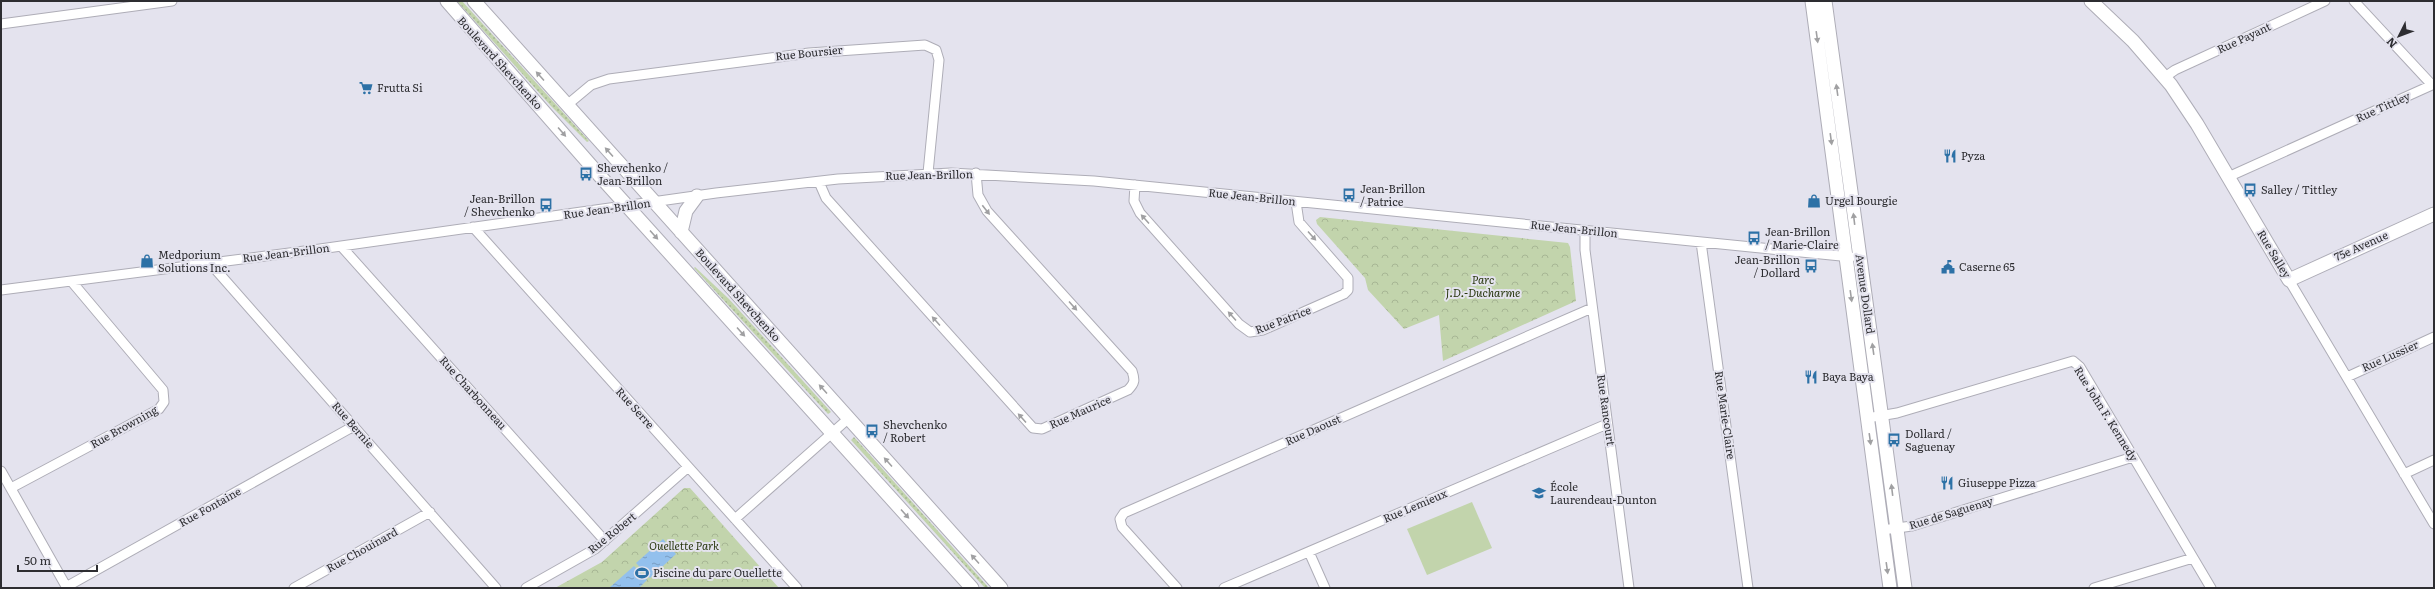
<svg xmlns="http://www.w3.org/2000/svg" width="2435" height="589" font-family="Literata,serif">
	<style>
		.grass { fill: url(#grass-dots) }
		.park { fill: url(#park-crowns) }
		.pitch { fill: #c2d4ac }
		.water { fill: url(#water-ripples) }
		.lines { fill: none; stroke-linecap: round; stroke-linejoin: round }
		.street-casing { stroke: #aeadb7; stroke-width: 11 }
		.secondary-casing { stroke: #aeadb7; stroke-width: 15 }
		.street { stroke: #fff; stroke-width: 9 }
		.secondary { stroke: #fff; stroke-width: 13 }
		.oneway { fill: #a0a0a2 }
		.labels { text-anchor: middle; stroke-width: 4; stroke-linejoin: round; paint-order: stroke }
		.street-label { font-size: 11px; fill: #2d2d31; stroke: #e4e3ee }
		.poi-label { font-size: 11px; fill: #2d2d31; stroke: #e4e3ee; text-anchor: start }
		.park-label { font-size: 11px; font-style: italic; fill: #28370e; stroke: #e4e3ee }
	</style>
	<defs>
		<pattern id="grass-dots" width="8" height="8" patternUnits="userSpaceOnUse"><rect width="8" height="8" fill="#c2d4ac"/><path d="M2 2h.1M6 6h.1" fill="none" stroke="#a7b694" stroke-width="1.8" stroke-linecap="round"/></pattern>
		<pattern id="park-crowns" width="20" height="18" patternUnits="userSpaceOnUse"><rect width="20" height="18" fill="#c2d4ac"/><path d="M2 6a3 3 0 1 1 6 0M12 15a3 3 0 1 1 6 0" fill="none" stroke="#a7b694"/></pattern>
		<pattern id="water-ripples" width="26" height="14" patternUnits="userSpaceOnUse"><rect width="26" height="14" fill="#93c0ed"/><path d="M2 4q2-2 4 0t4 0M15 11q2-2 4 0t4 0" fill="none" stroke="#789cc1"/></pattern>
	</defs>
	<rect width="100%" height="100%" fill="#e4e3ee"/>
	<path class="grass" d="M457 1H462L589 141 587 142 551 106Z
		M695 267 729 299 831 412 828 414 694 268Z
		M1856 280H1857L1873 400H1870Z
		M854 437 989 588H985L851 440Z
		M1876 438H1879L1889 513H1886Z
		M1892 551H1894L1899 588H1896Z"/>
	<path class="park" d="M1320 217 1568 243 1570 247 1576 301 1443 361 1439 315 1404 329 1368 290 1365 278 1317 224 1316 220Z
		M684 488H690L779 588H555L602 562Z"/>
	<path class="pitch" d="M1472 502 1492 548 1427 575 1407 529Z"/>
	<path class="water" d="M663 539 676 554 650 578 636 563Z
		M634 566 647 580 639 588H609Z"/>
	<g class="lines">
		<g class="street-casing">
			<path id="street" d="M1 24 172 1
				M2165 77 2175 70 2325 1
				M567 105 591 85 609 79 809 53 925 45 936 50 939 60 928 173
				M2228 177 2432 85 2354 1
				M819 182 826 198 1033 428 1042 429 1128 390C1135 383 1135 380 1132 371L987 211 978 195 976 173
				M1135 185 1134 201 1140 213 1239 324 1250 332 1263 330 1344 294 1348 290V278L1299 222 1296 202
				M473 227 797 588
				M1585 232V250L1629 588
				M1701 242 1748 588
				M341 246 605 541
				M209 262 496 588
				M2289 280 2434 524
				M1 290 320 249 716 193 838 179 951 173 1094 181 1851 257
				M2347 377 2434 337
				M1867 418 1897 413 2073 361 2080 367 2211 588
				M1 471 67 588
				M2404 474 2434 460
				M11 488 159 409 164 402 163 390 72 282
				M735 519 849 418
				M1882 530 1912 526 2133 457
				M1309 552 1325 588
				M66 587 354 426
				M294 588 430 512
				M526 588 595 549 688 467
				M1177 588 1122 527 1120 519 1124 513 1592 308
				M1224 588 1607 424
				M2094 588 2193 558"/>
		</g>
		<g class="secondary-casing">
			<path id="secondary" d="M447 1 600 176 972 588
				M474 1 1001 588
				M1812 1 1890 588
				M1825 1 1905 588
				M2091 1 2133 41 2171 85 2197 124 2289 280 2434 214
				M681 232 686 211 697 196"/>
		</g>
		<use href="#street" class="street"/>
		<use href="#secondary" class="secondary"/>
	</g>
	<defs><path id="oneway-solid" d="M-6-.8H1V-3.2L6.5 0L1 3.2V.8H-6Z"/></defs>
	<g class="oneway">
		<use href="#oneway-solid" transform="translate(1817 37) rotate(82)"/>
		<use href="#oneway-solid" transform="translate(540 76) rotate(-132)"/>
		<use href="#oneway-solid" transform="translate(1837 90) rotate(-98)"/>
		<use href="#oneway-solid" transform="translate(562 132) rotate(49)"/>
		<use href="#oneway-solid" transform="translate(1831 139) rotate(82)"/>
		<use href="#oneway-solid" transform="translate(609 152) rotate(-132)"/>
		<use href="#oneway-solid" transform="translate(986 210) rotate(52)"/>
		<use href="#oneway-solid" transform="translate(1145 219) rotate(-132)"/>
		<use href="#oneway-solid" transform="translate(1854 219) rotate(-97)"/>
		<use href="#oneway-solid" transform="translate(654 235) rotate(48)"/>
		<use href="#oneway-solid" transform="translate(1312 236) rotate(48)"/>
		<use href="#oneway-solid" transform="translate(1851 296) rotate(82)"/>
		<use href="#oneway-solid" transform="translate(1073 306) rotate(48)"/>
		<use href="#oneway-solid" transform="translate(1232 316) rotate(-132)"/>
		<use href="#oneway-solid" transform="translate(936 321) rotate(-132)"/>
		<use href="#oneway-solid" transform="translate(741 332) rotate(48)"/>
		<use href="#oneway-solid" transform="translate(1873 349) rotate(-98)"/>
		<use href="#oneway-solid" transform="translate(823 389) rotate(-132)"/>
		<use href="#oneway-solid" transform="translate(1022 418) rotate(-132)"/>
		<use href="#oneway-solid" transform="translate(1870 439) rotate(82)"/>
		<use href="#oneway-solid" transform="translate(888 462) rotate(-132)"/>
		<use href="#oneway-solid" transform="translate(1892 490) rotate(-97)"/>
		<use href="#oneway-solid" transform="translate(905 514) rotate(48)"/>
		<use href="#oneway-solid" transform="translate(975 559) rotate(-132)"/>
		<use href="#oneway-solid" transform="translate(1887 568) rotate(82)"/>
	</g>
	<defs>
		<g id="supermarket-bare" transform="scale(1.08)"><path d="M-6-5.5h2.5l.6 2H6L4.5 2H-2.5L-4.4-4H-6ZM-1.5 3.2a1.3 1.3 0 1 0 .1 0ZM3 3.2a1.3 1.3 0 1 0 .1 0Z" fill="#2d71a6" stroke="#e4e3ee" stroke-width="2.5" paint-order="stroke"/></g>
		<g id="restaurant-bare" transform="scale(1.08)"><path d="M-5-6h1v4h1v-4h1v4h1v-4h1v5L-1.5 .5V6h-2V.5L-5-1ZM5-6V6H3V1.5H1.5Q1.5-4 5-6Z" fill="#2d71a6" stroke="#e4e3ee" stroke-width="2.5" paint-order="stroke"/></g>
		<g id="bus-bare" transform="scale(1.08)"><path d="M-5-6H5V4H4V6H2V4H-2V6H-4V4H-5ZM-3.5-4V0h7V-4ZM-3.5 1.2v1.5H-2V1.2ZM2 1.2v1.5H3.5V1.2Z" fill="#2d71a6" stroke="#e4e3ee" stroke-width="2.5" paint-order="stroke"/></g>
		<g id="shop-bare" transform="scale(1.08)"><path d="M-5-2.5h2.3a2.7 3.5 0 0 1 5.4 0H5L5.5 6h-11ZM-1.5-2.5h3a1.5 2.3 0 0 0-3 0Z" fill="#2d71a6" stroke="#e4e3ee" stroke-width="2.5" paint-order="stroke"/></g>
		<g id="civic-bare" transform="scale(1.08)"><path d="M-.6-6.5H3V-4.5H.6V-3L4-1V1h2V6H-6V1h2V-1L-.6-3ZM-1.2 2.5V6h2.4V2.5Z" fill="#2d71a6" stroke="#e4e3ee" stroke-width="2.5" paint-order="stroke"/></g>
		<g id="school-bare" transform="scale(1.08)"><path d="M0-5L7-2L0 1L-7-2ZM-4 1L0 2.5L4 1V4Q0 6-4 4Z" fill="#2d71a6" stroke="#e4e3ee" stroke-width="2.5" paint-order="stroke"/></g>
		<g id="stadium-bare" transform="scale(1.08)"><path d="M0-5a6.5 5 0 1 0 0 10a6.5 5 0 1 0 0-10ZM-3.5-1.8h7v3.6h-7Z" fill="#2d71a6" stroke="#e4e3ee" stroke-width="2.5" paint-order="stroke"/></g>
	</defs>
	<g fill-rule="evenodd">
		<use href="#supermarket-bare" x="366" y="88"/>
		<use href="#restaurant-bare" x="1950" y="156"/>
		<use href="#bus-bare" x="586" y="174"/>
		<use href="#bus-bare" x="2250" y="190"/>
		<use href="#bus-bare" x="1349" y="195"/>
		<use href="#shop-bare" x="1814" y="201"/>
		<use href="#bus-bare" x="546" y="205"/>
		<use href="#bus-bare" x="1754" y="238"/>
		<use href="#shop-bare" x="147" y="261"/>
		<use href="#bus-bare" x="1811" y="266"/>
		<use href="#civic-bare" x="1948" y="267"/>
		<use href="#restaurant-bare" x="1811" y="377"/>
		<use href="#bus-bare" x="872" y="431"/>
		<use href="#bus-bare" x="1894" y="440"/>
		<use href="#restaurant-bare" x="1947" y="483"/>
		<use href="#school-bare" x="1539" y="493"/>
		<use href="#stadium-bare" x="642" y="573"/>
	</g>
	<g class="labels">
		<g class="street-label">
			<text transform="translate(2244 38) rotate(-25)" y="4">Rue Payant</text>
			<text transform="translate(809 53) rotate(-6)" y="4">Rue Boursier</text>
			<text transform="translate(500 63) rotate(48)" y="4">Boulevard Shevchenko</text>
			<text transform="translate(2383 107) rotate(-24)" y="4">Rue Tittley</text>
			<text transform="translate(929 175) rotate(-1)" y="4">Rue Jean-Brillon</text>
			<text transform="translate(1252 197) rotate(6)" y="4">Rue Jean-Brillon</text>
			<text transform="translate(607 209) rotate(-8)" y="4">Rue Jean-Brillon</text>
			<text transform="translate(1574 229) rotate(6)" y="4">Rue Jean-Brillon</text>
			<text transform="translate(2361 246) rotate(-24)" y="4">75e Avenue</text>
			<text transform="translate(286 253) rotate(-7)" y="4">Rue Jean-Brillon</text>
			<text transform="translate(2274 254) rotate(59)" y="4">Rue Salley</text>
			<text transform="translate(1865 294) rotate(82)" y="4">Avenue Dollard</text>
			<text transform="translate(738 295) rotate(48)" y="4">Boulevard Shevchenko</text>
			<text transform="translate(1283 320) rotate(-21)" y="4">Rue Patrice</text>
			<text transform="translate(2390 356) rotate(-24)" y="4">Rue Lussier</text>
			<text transform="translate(473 393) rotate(48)" y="4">Rue Charbonneau</text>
			<text transform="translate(635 408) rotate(48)" y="4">Rue Serre</text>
			<text transform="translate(1606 410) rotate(82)" y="4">Rue Rancourt</text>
			<text transform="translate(1080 412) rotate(-24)" y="4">Rue Maurice</text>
			<text transform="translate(2106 414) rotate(58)" y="4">Rue John F. Kennedy</text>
			<text transform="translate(1725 415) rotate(82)" y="4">Rue Marie-Claire</text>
			<text transform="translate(353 425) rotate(49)" y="4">Rue Bernie</text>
			<text transform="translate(124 427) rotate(-29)" y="4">Rue Browning</text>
			<text transform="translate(1313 430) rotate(-24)" y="4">Rue Daoust</text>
			<text transform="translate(1415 506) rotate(-23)" y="4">Rue Lemieux</text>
			<text transform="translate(210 507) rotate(-29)" y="4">Rue Fontaine</text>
			<text transform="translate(1951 513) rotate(-17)" y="4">Rue de Saguenay</text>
			<text transform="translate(612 533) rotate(-39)" y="4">Rue Robert</text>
			<text transform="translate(362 550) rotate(-29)" y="4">Rue Chouinard</text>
		</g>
		<g class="poi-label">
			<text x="377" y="92">Frutta Si</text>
			<text x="1961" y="160">Pyza</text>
			<text x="597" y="172">Shevchenko /<tspan x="597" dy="13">Jean-Brillon</tspan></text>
			<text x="1360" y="193">Jean-Brillon<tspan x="1360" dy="13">/ Patrice</tspan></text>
			<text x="2261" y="194">Salley / Tittley</text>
			<text x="535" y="203" text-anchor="end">Jean-Brillon<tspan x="535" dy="13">/ Shevchenko</tspan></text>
			<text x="1825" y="205">Urgel Bourgie</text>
			<text x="1765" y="236">Jean-Brillon<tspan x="1765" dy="13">/ Marie-Claire</tspan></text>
			<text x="158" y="259">Medporium<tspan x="158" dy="13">Solutions Inc.</tspan></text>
			<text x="1800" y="264" text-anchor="end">Jean-Brillon<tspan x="1800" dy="13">/ Dollard</tspan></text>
			<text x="1959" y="271">Caserne 65</text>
			<text x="1822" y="381">Baya Baya</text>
			<text x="883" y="429">Shevchenko<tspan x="883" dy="13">/ Robert</tspan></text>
			<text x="1905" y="438">Dollard /<tspan x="1905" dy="13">Saguenay</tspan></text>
			<text x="1958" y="487">Giuseppe Pizza</text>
			<text x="1550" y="491">École<tspan x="1550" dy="13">Laurendeau-Dunton</tspan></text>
			<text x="653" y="577">Piscine du parc Ouellette</text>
		</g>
		<g class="park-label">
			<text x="1483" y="284">Parc<tspan x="1483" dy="13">J.D.-Ducharme</tspan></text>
			<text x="684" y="550">Ouellette Park</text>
		</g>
	</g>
	<rect width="2435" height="589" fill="none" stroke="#2d2d31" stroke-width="4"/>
	<g transform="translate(2399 36) rotate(228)" stroke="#e4e3ee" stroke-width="3" paint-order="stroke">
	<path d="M0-3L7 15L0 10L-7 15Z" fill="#2d2d31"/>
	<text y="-6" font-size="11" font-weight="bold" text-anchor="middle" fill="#2d2d31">N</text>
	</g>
	<path d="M18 565v6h79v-6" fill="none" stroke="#2d2d31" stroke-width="2"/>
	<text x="24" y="565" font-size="12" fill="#2d2d31" stroke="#e4e3ee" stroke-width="3" paint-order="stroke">50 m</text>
</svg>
